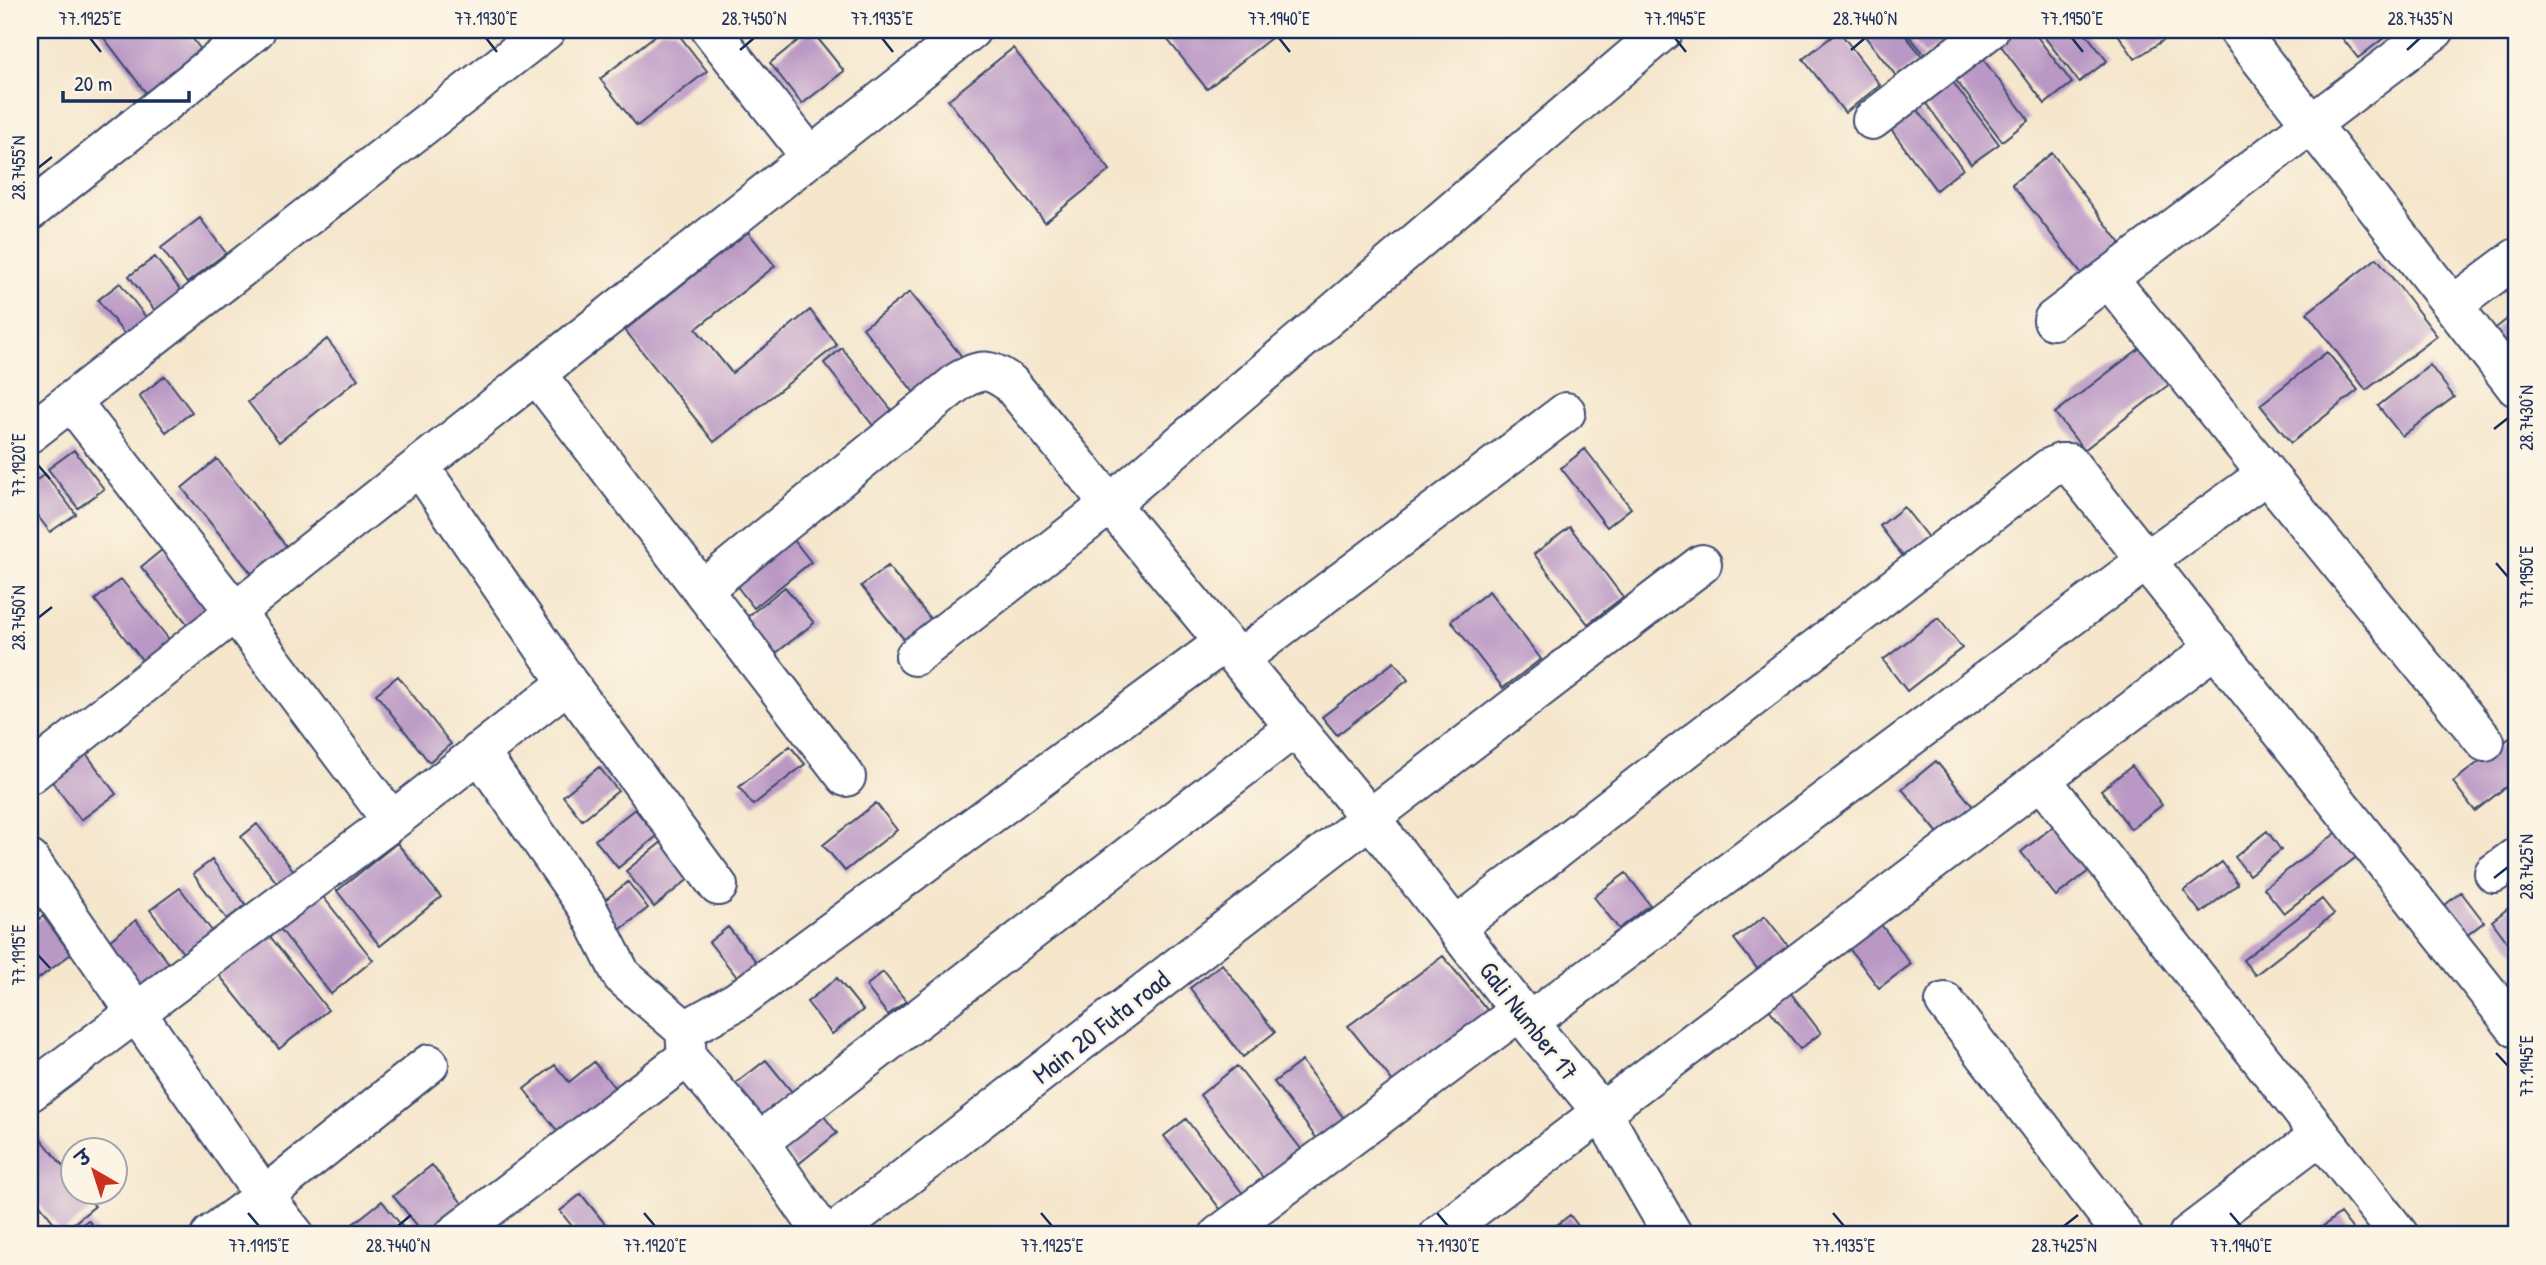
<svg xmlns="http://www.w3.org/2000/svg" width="2546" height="1265" font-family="'Patrick Hand','Playpen Sans Deva',sans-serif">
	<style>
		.building { fill: #ba98c5 }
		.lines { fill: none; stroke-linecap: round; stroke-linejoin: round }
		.minor-casing { stroke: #3c4a6e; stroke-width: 42 }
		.minor { stroke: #fff; stroke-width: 38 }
		.ticks { fill: none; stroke: #1b2f5e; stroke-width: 2.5 }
		.labels { text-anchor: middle; stroke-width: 5; stroke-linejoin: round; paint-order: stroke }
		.street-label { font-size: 26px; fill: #1b2f5e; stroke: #fcf5e5 }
		.neatline { fill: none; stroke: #1b2f5e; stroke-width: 2.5 }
		.ticks-label { font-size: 18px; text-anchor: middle; fill: #1b2f5e }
	</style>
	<rect width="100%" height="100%" fill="#fcf5e5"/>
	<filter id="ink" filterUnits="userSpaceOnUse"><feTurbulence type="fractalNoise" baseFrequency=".0143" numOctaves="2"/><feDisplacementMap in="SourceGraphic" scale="14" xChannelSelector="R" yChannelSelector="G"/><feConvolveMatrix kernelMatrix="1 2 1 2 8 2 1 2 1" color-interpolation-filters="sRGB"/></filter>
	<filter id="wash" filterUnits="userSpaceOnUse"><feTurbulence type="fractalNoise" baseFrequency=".00686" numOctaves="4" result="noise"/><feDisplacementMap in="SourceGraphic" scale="28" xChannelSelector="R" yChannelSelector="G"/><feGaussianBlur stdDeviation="1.57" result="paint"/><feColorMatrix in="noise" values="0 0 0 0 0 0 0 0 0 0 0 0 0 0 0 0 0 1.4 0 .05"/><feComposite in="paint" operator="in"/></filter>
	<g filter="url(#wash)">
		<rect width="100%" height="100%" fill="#f5e6cc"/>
		<g id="blocks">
			<path class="building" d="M98 30H186L208 59 153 102Z
				M662 30H675L707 71 637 126 600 79Z
				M811 30 844 71 802 104 770 63Z
				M1160 30H1281L1207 89Z
				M1860 30H1901L1923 57 1897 77Z
				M1904 30H1946L1950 36 1925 55Z
				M1998 30H2032L2072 83 2045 104 1992 34Z
				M2039 30H2083L2107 61 2079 82Z
				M2115 30H2179L2135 59Z
				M2336 30H2394L2358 58Z
				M1839 31 1880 85 1845 113 1803 59Z
				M1013 48 1110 170 1045 222 948 100Z
				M1976 50 2029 120 2002 141 1949 71Z
				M1946 73 1999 144 1971 164 1919 94Z
				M1910 100 1963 169 1936 190 1884 120Z
				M2052 153 2125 249 2086 279 2012 184Z
				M200 218 226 253 187 283 161 248Z
				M748 232 775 266 696 329 732 373 810 310 837 345 714 442 625 330Z
				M155 257 182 292 156 312 129 276Z
				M2377 258 2437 336 2366 390 2307 313Z
				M120 283 148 320 126 336 98 300Z
				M910 292 963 358 916 395 863 328Z
				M2516 312V364L2487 335Z
				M327 339 358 379 279 442 248 402Z
				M2148 342 2176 379 2084 450 2055 413Z
				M842 348 894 413 875 428 824 363Z
				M2327 352 2358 390 2291 443 2260 405Z
				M2430 365 2454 397 2402 436 2378 406Z
				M165 376 192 412 166 432 139 396Z
				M1585 449 1631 508 1607 527 1561 468Z
				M74 450 104 489 78 508 48 469Z
				M217 459 295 557 260 584 182 488Z
				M45 474 76 514 50 532 30 506V485Z
				M1904 507 1937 549 1912 568 1880 526Z
				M1570 527 1623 597 1588 624 1534 554Z
				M786 530 811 562 754 608 729 576Z
				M168 545 216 606 189 626 141 567Z
				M888 566 937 627 911 648 861 586Z
				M121 579 172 643 146 665 95 600Z
				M785 587 814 623 771 657 742 621Z
				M1489 591 1541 659 1503 688 1451 621Z
				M1938 618 1962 648 1907 691 1883 660Z
				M1394 662 1408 680 1337 735 1322 717Z
				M398 676 451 744 429 762 376 694Z
				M2516 733V779L2475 811 2453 782Z
				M79 744 116 794 81 820 44 771Z
				M790 746 805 764 753 805 739 787Z
				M1936 761 1975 809 1941 837 1902 789Z
				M2132 766 2162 805 2131 829 2101 790Z
				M599 767 618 791 582 820 563 796Z
				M876 803 897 830 845 871 823 845Z
				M635 809 657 836 618 868 595 840Z
				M257 824 297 875 281 888 241 837Z
				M2055 825 2090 870 2056 896 2021 852Z
				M2340 830 2359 855 2284 913 2264 888Z
				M2267 831 2281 850 2249 875 2235 857Z
				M663 841 691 877 654 907 626 871Z
				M397 843 441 897 380 946 337 891Z
				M212 860 246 905 227 919 193 874Z
				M2222 862 2238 884 2201 913 2184 891Z
				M1626 873 1650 905 1619 929 1594 897Z
				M628 882 648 908 617 932 596 907Z
				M180 888 212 931 183 953 150 910Z
				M317 889 373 960 331 994 274 921Z
				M2461 892 2484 922 2462 939 2439 910Z
				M2322 899 2334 914 2255 975 2243 960Z
				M2516 902V954L2492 921Z
				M43 916 71 954 30 985V926Z
				M1765 916 1793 952 1763 976 1734 939Z
				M1876 918 1911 964 1879 988 1845 943Z
				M136 920 170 965 139 988 105 944Z
				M728 927 764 971 745 987 709 942Z
				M269 935 328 1010 279 1049 219 975Z
				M1443 956 1498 1023 1402 1093 1348 1026Z
				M1222 964 1275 1032 1243 1057 1190 988Z
				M883 972 906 1001 888 1015 866 986Z
				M837 978 863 1010 832 1034 807 1002Z
				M1786 987 1821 1033 1800 1049 1765 1004Z
				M766 1060 792 1092 756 1120 730 1088Z
				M1302 1061 1348 1124 1324 1148 1274 1082Z
				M594 1062 619 1093 563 1138 524 1089 555 1065 569 1082Z
				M1237 1066 1305 1154 1267 1183 1200 1095Z
				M815 1105 837 1133 796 1166 774 1138Z
				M1186 1119 1253 1207 1231 1223 1164 1136Z
				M35 1131 74 1180V1192H83L95 1206 62 1233 30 1192V1136Z
				M432 1165 469 1212 440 1235H425L393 1196Z
				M581 1194 614 1235H579L560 1211Z
				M382 1201 409 1235H339Z
				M2340 1213 2357 1235H2312Z
				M1570 1215 1585 1235H1552L1549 1231Z
				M88 1220 101 1235H68Z"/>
		</g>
	</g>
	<g filter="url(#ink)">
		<use href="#blocks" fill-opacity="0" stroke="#3c4a6e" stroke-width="2"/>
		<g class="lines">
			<g class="minor-casing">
				<path id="minor" d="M711 30 810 156
					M2238 30 2516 387
					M1872 120 1989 30
					M30 211 256 30
					M2453 305 2516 258
					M2053 320 2435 30
					M537 375 846 777
					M71 401 235 612 392 821
					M30 433 546 30
					M2267 474 2485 742
					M702 590 959 381C982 368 988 368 1010 383L1370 818 1541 1038 1601 1111 1673 1235
					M915 656 1109 505 1664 30
					M1239 659 1566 412
					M568 683 718 886
					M479 752 587 907 622 976 685 1030 687 1057 759 1142 824 1235
					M30 774 971 30
					M2041 779 2399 1235
					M30 860 264 1196 295 1235
					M2494 873 2516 857
					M1456 927 2049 468 2060 463H2069L2516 1028
					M1945 1002 2123 1235
					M1529 1022 2147 560 2267 474 2108 278
					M685 1030 737 1001 1225 642
					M30 1092 392 821 568 683 420 467
					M759 1142 1295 727
					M211 1235 264 1196 429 1064
					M454 1235 687 1057
					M831 1235 1370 818 1702 564
					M1219 1235 1520 1011
					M1439 1235 2216 647
					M2188 1235 2320 1135"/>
			</g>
			<use href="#minor" class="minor"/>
		</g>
	</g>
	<path class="ticks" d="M90 38 101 52M486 38 497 52M882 38 893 52M1279 38 1290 52M1675 38 1686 52M2072 38 2083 52M740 50 754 38M1851 50 1865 38M2407 50 2420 38M38 168 52 157M2494 429 2508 418M38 465 50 479M2496 563 2508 577M38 618 52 607M2494 878 2508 867M38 955 50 968M2496 1053 2508 1066M248 1213 259 1226M644 1213 655 1226M1041 1213 1052 1226M1437 1213 1448 1226M1833 1213 1844 1226M2230 1213 2241 1226M398 1226 411 1215M2064 1226 2078 1215"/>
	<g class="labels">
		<g class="street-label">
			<text transform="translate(1529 1021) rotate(52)" y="9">Gali Number 17</text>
			<text transform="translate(1101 1027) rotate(-38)" y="9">Main 20 Futa road</text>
		</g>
	</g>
	<rect width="2546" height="1265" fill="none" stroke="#fcf5e5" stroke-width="77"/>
	<g transform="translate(94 1171) rotate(321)"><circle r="33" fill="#fcf5e5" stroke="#a2a6af" stroke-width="2"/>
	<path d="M0-5L12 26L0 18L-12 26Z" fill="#c8321e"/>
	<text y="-10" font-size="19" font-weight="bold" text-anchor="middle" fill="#1b2f5e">उ</text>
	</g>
	<path d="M63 91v10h126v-10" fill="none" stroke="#1b2f5e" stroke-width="3.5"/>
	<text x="74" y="91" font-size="21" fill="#1b2f5e" stroke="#fcf5e5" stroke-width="5" paint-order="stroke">20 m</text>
	<rect x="38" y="38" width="2470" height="1188" class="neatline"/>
	<g class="ticks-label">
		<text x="90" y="25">77.1925°E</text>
		<text x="486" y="25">77.1930°E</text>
		<text x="754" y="25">28.7450°N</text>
		<text x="882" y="25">77.1935°E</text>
		<text x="1279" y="25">77.1940°E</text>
		<text x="1675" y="25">77.1945°E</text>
		<text x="1865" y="25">28.7440°N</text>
		<text x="2072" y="25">77.1950°E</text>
		<text x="2420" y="25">28.7435°N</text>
		<text transform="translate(19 168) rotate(-90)" y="6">28.7455°N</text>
		<text transform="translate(2527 418) rotate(-90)" y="6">28.7430°N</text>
		<text transform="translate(19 465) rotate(-90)" y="6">77.1920°E</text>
		<text transform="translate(2527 577) rotate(-90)" y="6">77.1950°E</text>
		<text transform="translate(19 618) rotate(-90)" y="6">28.7450°N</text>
		<text transform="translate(2527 867) rotate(-90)" y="6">28.7425°N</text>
		<text transform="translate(19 955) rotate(-90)" y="6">77.1915°E</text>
		<text transform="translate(2527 1066) rotate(-90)" y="6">77.1945°E</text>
		<text x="259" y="1252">77.1915°E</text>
		<text x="398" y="1252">28.7440°N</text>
		<text x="655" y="1252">77.1920°E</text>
		<text x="1052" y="1252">77.1925°E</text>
		<text x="1448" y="1252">77.1930°E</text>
		<text x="1844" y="1252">77.1935°E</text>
		<text x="2064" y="1252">28.7425°N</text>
		<text x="2241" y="1252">77.1940°E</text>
	</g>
</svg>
